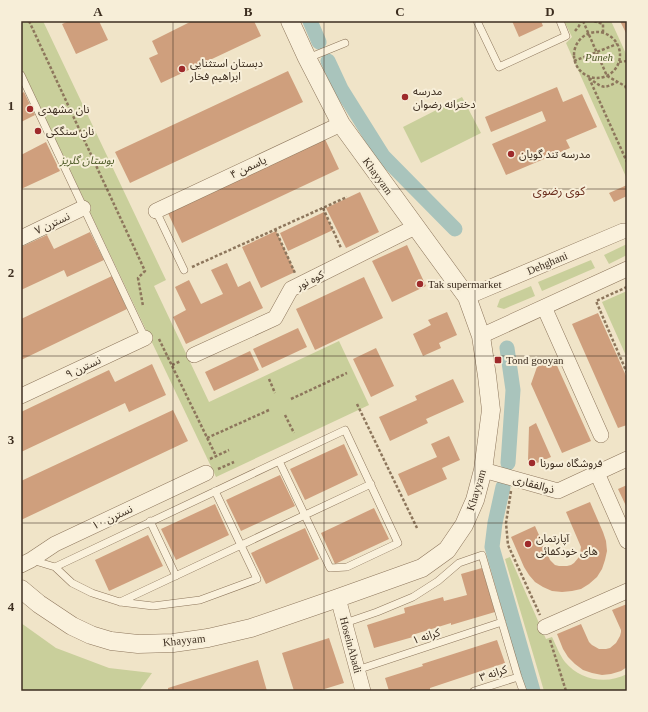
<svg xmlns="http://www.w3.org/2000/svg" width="648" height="712" font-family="'Times New Roman','Noto Sans Arabic',serif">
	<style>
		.green { fill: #c9cf9b }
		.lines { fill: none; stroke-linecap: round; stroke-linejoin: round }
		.canal { stroke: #a9c4bc; stroke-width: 15 }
		.building { fill: #cf9f7d }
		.service-casing { stroke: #8d765c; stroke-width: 8 }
		.minor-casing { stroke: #8d765c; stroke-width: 16 }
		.tertiary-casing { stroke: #8d765c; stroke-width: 19 }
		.path { stroke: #8d765c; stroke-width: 2.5; stroke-dasharray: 3 2; stroke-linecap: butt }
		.service { stroke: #faf1dc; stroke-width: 7 }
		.minor { stroke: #faf1dc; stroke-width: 15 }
		.tertiary { stroke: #faf1dc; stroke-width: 18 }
		.grid { fill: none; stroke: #3d2e20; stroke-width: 1; stroke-opacity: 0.55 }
		.poi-dot { fill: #9e2a2b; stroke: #f7eed8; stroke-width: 1.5 }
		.labels { text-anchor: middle; stroke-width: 4; stroke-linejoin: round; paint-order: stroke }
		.park-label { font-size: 11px; font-style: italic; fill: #4d5a26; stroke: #f7eed8 }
		.poi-label { font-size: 11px; fill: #3d2e20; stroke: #f7eed8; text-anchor: start }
		.street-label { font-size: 11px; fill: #3d2e20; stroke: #f7eed8 }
		.neighbourhood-label { font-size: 12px; fill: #6b2e1e; stroke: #f7eed8 }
		.neatline { fill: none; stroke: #3d2e20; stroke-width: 1.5 }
		.grid-label { font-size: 13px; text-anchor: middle; font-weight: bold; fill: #3d2e20 }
	</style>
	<rect width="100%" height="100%" fill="#f0e4c8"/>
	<path class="green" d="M21 21H43L166 280 154 286 209 402 339 341 369 405 216 477 21 67Z
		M564 21H611L627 56V179L574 61 566 43 572 37Z
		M462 97 481 133 421 163 403 127Z
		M627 244V255L609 264 604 255Z
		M591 260 595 268 542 291 538 282Z
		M531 286 535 296 504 309 497 307 500 299Z
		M627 291V358L602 302Z
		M510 557 546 639 552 637C556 645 559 654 565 662 580 680 606 685 627 674V691H544L505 559Z
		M21 623 56 648 109 668 152 673 139 691H21Z"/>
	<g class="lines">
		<path class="canal" d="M310 21 319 42
			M328 61 341 89 383 156 455 229
			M507 348 513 390 508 463
			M503 487 495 523 492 547 533 691"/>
	</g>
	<path class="building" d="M69 21H99L108 40 76 54 62 24Z
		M192 21H254L261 36 161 83 149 58 158 54 152 41Z
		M512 21H541L543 26 519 37Z
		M620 21H627V35Z
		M288 71 303 102 130 183 115 152Z
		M557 87 563 102 582 94 597 127 566 140 570 148 506 175 492 144 546 121 542 111 491 132 485 117Z
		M24 92 35 115 21 122V94Z
		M324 137 339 169 182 243 167 211Z
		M46 142 60 171 21 189V155Z
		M627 185V196L614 202 609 193Z
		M360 192 379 232 346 248 326 208Z
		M324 212 333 230 288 251 280 233Z
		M276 231 295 272 261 288 242 247Z
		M90 232 104 260 67 277 64 270 21 290V247L47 235 54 249Z
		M407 245 426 286 392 302 372 261Z
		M227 263 238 287 250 281 263 308 186 344 173 317 186 310 175 287 189 280 201 304 223 294 211 270Z
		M112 276 127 309 21 360V319Z
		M364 277 383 318 315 350 296 309Z
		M447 312 457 335 439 343 441 348 423 356 413 334 431 325 428 320Z
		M598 313 627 378V425L618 428 572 324Z
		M298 328 307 347 262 368 253 349Z
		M376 348 394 386 371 397 353 359Z
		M250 351 259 370 214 391 205 372Z
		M554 359 591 441 562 453 531 384 537 367Z
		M152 364 166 395 129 412 125 403 21 452V412L109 370 115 382Z
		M453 379 464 402 426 419 428 423 390 441 379 417 417 400 415 396Z
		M173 410 188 441 21 520V481Z
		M536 423 551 457 530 466 528 461 529 427Z
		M449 436 460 460 442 468 447 479 408 496 398 474 437 457 431 444Z
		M344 444 358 475 305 500 290 469Z
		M280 475 295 506 241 531 226 500Z
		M627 485V508L618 489Z
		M590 502 603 532 606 541 607 551 605 560 602 569 597 577 589 584 581 589 572 591 562 592 552 591 543 587 535 582 529 575 524 567 511 537 535 526 550 560 555 565 559 566H567L571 565 574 563 579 557 580 554 581 547 566 512Z
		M215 504 229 535 176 560 161 529Z
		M374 508 389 539 335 564 321 533Z
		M305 528 319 559 266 584 251 553Z
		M148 535 163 566 109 591 95 560Z
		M482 568 495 612 451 625V623L412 635 413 637 374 648 367 625 405 613 404 608 443 597 444 601 467 595 461 574Z
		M627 604V667L621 671 611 674 602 675 592 673 583 670 575 664 568 657 563 649 557 634 581 624 589 642 592 645 599 649H606L610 648 616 643 620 636 621 632V630L612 610Z
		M329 638 344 683 318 691H294L282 653Z
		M497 640 505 663 430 688V690L426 691H389L385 678 423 666 422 664Z
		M258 660 267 691H168V688Z"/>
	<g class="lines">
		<g class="service-casing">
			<path id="service" d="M477 21 499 67 566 36 560 21
				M308 58 345 43
				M21 75 145 338
				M156 211 184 270
				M150 521 176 576
				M32 560 55 567 72 583 92 593 120 602 153 606 200 600 257 579 215 491
				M55 567 345 430 398 543 347 567 330 568 279 461
				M120 602 371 484
				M345 623 377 612 413 597 438 581 459 563 482 555 518 677 523 691
				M357 670 502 622
				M474 691 518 677"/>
		</g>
		<g class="minor-casing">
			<path id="minor" d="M156 211 341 124
				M21 238 83 208
				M467 297 623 231H627
				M544 307 601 435
				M481 336 627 269
				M194 355 275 318 291 289 415 227
				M21 396 145 338
				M483 470 558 491 627 459
				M597 473 627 541
				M21 565 31 560 55 544 206 473
				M338 598 363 691
				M545 627 627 591"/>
		</g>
		<g class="tertiary-casing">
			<path id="tertiary" d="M21 589 39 604 72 626 91 635 111 641 138 644 173 643 208 638 251 628 338 598 422 568 447 550 464 525 475 500 483 470 491 410 487 376 481 336 467 297 341 124 307 58 290 21"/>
		</g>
		<path class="path" d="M29 21 145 271 138 278 143 306
			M583 21 607 76 625 86 627 90
			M594 21 603 24V32
			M575 31 579 26 581 21
			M574 55a23 23 0 1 1 46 0a23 23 0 1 1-46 0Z
			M574 61 617 44
			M619 62 627 61
			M589 78 627 162
			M589 78C602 87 602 90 617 82
			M323 208 341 248
			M275 229 295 273
			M192 267 347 197
			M627 287 596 301 627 373
			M159 339 216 456
			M172 365 181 361
			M269 379 275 393
			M291 399 347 373
			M357 404 417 528
			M285 415 294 433
			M207 438 269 410
			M210 459 229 450
			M218 469 234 462
			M511 491 506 523 508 545 540 615
			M550 640 566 691"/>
		<use href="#service" class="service"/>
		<use href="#minor" class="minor"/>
		<use href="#tertiary" class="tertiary"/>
	</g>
	<path class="grid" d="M173 21V691M324 21V691M475 21V691M21 189H627M21 356H627M21 523H627"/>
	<g class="poi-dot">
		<circle cx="182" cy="69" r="4"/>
		<circle cx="405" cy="97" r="4"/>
		<circle cx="30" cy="109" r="4"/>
		<circle cx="38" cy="131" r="4"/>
		<circle cx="511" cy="154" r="4"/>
		<circle cx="420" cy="284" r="4"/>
		<rect x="494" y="356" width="8" height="8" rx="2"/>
		<circle cx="532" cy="463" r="4"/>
		<circle cx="528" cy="544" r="4"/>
	</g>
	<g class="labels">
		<g class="park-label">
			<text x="599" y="61">Puneh</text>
			<text x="87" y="164">بوستان گلریز</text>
		</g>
		<g class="poi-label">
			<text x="190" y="67">دبستان استثنایی<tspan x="190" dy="13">ابراهیم فخار</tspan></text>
			<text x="413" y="95">مدرسه<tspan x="413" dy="13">دخترانه رضوان</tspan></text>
			<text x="38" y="113">نان مشهدی</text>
			<text x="46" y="135">نان سنگکی</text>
			<text x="519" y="158">مدرسه تند گویان</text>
			<text x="428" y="288">Tak supermarket</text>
			<text x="506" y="364">Tond gooyan</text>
			<text x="540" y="467">فروشگاه سورنا</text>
			<text x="536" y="542">آپارتمان<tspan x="536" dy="13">های خودکفائی</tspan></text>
		</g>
		<g class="street-label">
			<text transform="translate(248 167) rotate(-25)" y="4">یاسمن ۴</text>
			<text transform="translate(378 176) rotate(54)" y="4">Khayyam</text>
			<text transform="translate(52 223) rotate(-25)" y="4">نسترن ۷</text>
			<text transform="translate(547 263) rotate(-23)" y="4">Dehghani</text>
			<text transform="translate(310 280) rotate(-27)" y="4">کوه نور</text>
			<text transform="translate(83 367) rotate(-25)" y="4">نسترن ۹</text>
			<text transform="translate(534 484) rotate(15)" y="4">ذوالفقاری</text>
			<text transform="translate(476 490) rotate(-73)" y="4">Khayyam</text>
			<text transform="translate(112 517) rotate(-25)" y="4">نسترن ۱۰</text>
			<text transform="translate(426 636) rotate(-18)" y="4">کرانه ۱</text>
			<text transform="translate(184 640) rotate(-6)" y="4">Khayyam</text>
			<text transform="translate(351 645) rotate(75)" y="4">HoseinAbadi</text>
			<text transform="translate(493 673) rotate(-18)" y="4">کرانه ۳</text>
		</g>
		<g class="neighbourhood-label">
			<text x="559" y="195">کوی رضوی</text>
		</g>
	</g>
	<rect width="648" height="712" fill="none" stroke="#f7eed8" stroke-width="44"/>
	<rect x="22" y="22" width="604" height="668" class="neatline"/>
	<g class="grid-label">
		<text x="98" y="16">A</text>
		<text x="248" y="16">B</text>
		<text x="400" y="16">C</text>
		<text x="550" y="16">D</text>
		<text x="11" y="110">1</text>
		<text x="11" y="277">2</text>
		<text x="11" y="444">3</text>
		<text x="11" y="611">4</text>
	</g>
</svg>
